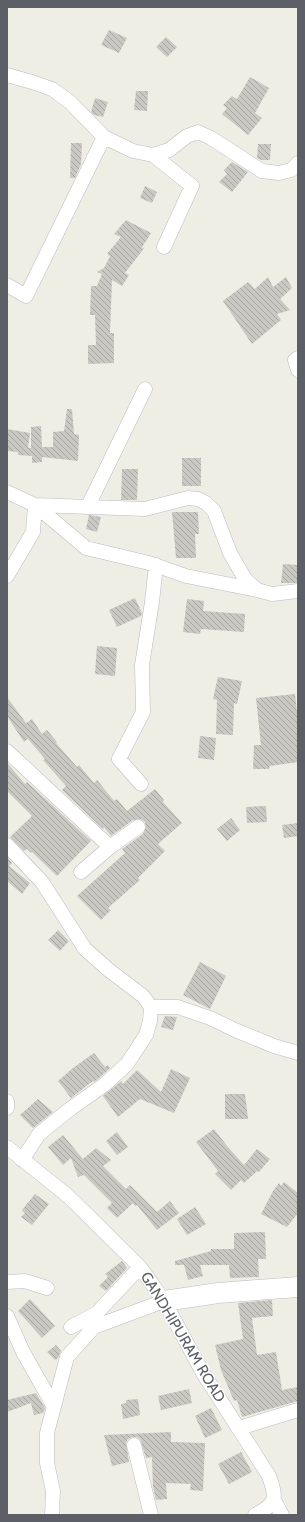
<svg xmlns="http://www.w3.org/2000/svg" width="305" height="1522" font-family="Cabin,sans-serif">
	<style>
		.building { fill: url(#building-back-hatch) }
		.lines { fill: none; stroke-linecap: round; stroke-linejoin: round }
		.street-casing { stroke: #b9bbc0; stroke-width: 15 }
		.secondary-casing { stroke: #babcc2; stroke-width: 21 }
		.street { stroke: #fff; stroke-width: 14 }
		.secondary { stroke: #fff; stroke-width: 20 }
		.labels { text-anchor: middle; stroke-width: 3; stroke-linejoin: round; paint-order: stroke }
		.street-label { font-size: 15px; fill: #5c5f65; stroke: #fff }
	</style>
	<defs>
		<pattern id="building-back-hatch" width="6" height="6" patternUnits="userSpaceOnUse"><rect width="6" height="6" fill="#cac8c2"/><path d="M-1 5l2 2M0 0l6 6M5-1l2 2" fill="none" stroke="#a7a6a1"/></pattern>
	</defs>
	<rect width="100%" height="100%" fill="#efeee5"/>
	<path class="building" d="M109 30 127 38 119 53 101 45Z
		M166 37 177 47 167 57 156 47Z
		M250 77 269 88 255 113 262 118 248 135 222 114 227 108 223 105 232 96 237 99Z
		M136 91H148L147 111 134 110Z
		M95 98 108 102 103 117 94 115 91 112Z
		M71 143H82L81 164 75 178H70Z
		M258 144H271L270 160H261L257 158Z
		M232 162 248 172 232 192 219 182 227 174 224 170Z
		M145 186 157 192 152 203 140 198Z
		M126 220 151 233 141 249 145 247 125 273 129 275 122 286 112 280 110 333H114V363L88 364V345H96L95 315H90L91 286H97L102 274 97 272 104 268 110 256 107 254 121 237 114 234Z
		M268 277 273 287 286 277 292 288 280 299 290 310 277 314 281 320 252 344 223 301 248 282 255 289Z
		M67 409H72L74 434 79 435 78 461 42 457V462L32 463V456L18 455V452L7 451V429L30 433 28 448H31V427L41 426 42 447H53V432L64 431Z
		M182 458H201V486H182Z
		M122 469H138L137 500H121Z
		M172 512H198L199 534H195L196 558H176Z
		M89 515 101 517 97 532 86 529Z
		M283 564 298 565V583H281Z
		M135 598 142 613 141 616 117 627 109 610Z
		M187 599 204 601 203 611 245 614 244 632 201 629 200 634 183 632Z
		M97 646 117 648 115 676 95 674Z
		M218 677 242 681 237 704 234 703 233 735 216 734 217 700 213 699Z
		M295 694 298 722V762L270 766 269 769H253L254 745H261L256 698Z
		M7 697 26 723 32 719 42 734 47 730 57 742 56 743 77 767 79 765 94 783 97 780 114 801 117 799 127 811 155 789 164 800 163 802 182 823 158 844 165 851 138 878 140 880 108 908 111 910 101 920 77 896 125 853 122 849 143 834 146 827 145 822 141 819 133 820 111 836 104 827 103 829 62 790 66 786 43 760 45 759 28 739 24 742 7 716Z
		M200 736 216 738 214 760 198 758Z
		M7 763 25 784 27 782 91 841 57 876 32 852 31 853 27 849 24 851 10 837 32 816 7 791Z
		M266 806 267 822 247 823 246 807Z
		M231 818 240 830 227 841 217 829Z
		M298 823V836L284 838 282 825Z
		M7 857 12 863 9 866 30 883 22 894 7 881Z
		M58 930 69 941 60 951 48 940Z
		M200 962 226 976 210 1009 183 995Z
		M165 1016 177 1017 173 1030 161 1027Z
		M94 1053 105 1067 108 1065 110 1068 99 1078 94 1082 93 1081 71 1098 58 1081 73 1068Z
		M171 1069 190 1078 174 1113 140 1099 118 1117 103 1096 121 1081 123 1084 137 1070 161 1092Z
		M225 1094H245L248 1119H225Z
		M38 1099 53 1112 33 1128 20 1115Z
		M214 1129 227 1146 244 1165 257 1149 270 1159 259 1172 257 1171 244 1183 241 1180 231 1190 215 1174 218 1171 196 1142Z
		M117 1132 128 1147 117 1155 106 1141Z
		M63 1135 83 1159 96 1148 111 1160 103 1166 126 1189 130 1185 157 1212 170 1201 179 1213 157 1230 137 1205 135 1206 133 1203 117 1218 107 1208 112 1203 84 1175 78 1177 71 1158 63 1165 48 1147Z
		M284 1182 298 1193V1213L287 1227 261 1214 273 1191 279 1183 281 1186Z
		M35 1194 49 1204 32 1225 21 1217 25 1213 22 1210Z
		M195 1207 206 1224 187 1235 177 1219Z
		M265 1232 266 1259H258L259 1277 230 1278 229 1265H200L203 1276 188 1280 184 1265H175V1261L211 1251V1249H234V1233Z
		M122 1261 127 1268 106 1291 99 1286 108 1277 105 1274Z
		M30 1299 55 1326 42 1338 18 1311Z
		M272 1300 273 1316 252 1318 257 1355 276 1352 282 1390 298 1387V1401L242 1417 237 1400 234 1401 221 1370 215 1345 243 1339 238 1303Z
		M56 1345 61 1351 58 1358 55 1360 47 1352Z
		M189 1389 192 1403 161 1410 158 1396Z
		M36 1393 45 1408 43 1413 34 1415 31 1403 7 1412V1400Z
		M138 1399 140 1415 123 1419 121 1404 126 1403V1400Z
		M211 1408 222 1430 205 1438 195 1416Z
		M171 1432V1442L205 1443 203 1491 190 1490 191 1484 166 1483 167 1499 156 1500 153 1487 152 1457 146 1458 140 1439 137 1437H132L128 1439 126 1442 129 1462 112 1466 104 1435Z
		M241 1452 252 1472 229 1484 218 1464Z"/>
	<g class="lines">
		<g class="street-casing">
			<path id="street" d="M7 75 32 82 52 89 70 102 104 137 133 151 153 155 169 150 187 136 198 132 211 138 262 171 279 173 291 170 298 163
				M153 155 192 186 164 247
				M7 285 26 296 104 137
				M298 358 295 360 298 370
				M7 492 35 505 145 509 188 498 198 499 206 503 214 511 230 553 245 579 257 590 272 594 298 591
				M35 505 86 548 149 563 186 576 257 590
				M88 506 145 389
				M7 576 33 532 35 505
				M7 751 110 847
				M141 784 119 759 143 712 142 665 152 602 156 565
				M7 845 42 882 85 949 110 971 143 996 151 1007 150 1021 146 1035 127 1064 104 1085 70 1109 39 1134 22 1160
				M81 872 110 847 138 827
				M151 1007H178L210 1018 235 1030 274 1046 298 1053
				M7 1101V1108
				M7 1147 68 1196 140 1267 164 1301 203 1373 269 1476C277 1499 277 1503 255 1515
				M7 1282 25 1281 47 1288
				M7 1316 23 1352 53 1405
				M71 1327 97 1313 140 1267
				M239 1428 298 1410
				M134 1445 151 1515
				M274 1500 282 1515
				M52 1515 53 1491 47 1463V1433L67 1357 94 1327 164 1301"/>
		</g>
		<g class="secondary-casing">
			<path id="secondary" d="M164 1301 218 1293 298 1287"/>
		</g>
		<use href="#street" class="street"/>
		<use href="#secondary" class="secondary"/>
	</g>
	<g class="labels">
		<g class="street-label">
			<text transform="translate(183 1337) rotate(59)" y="5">GANDHIPURAM ROAD</text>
		</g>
	</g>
	<rect width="305" height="1522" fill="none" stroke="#5c5f65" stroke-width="16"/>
</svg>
